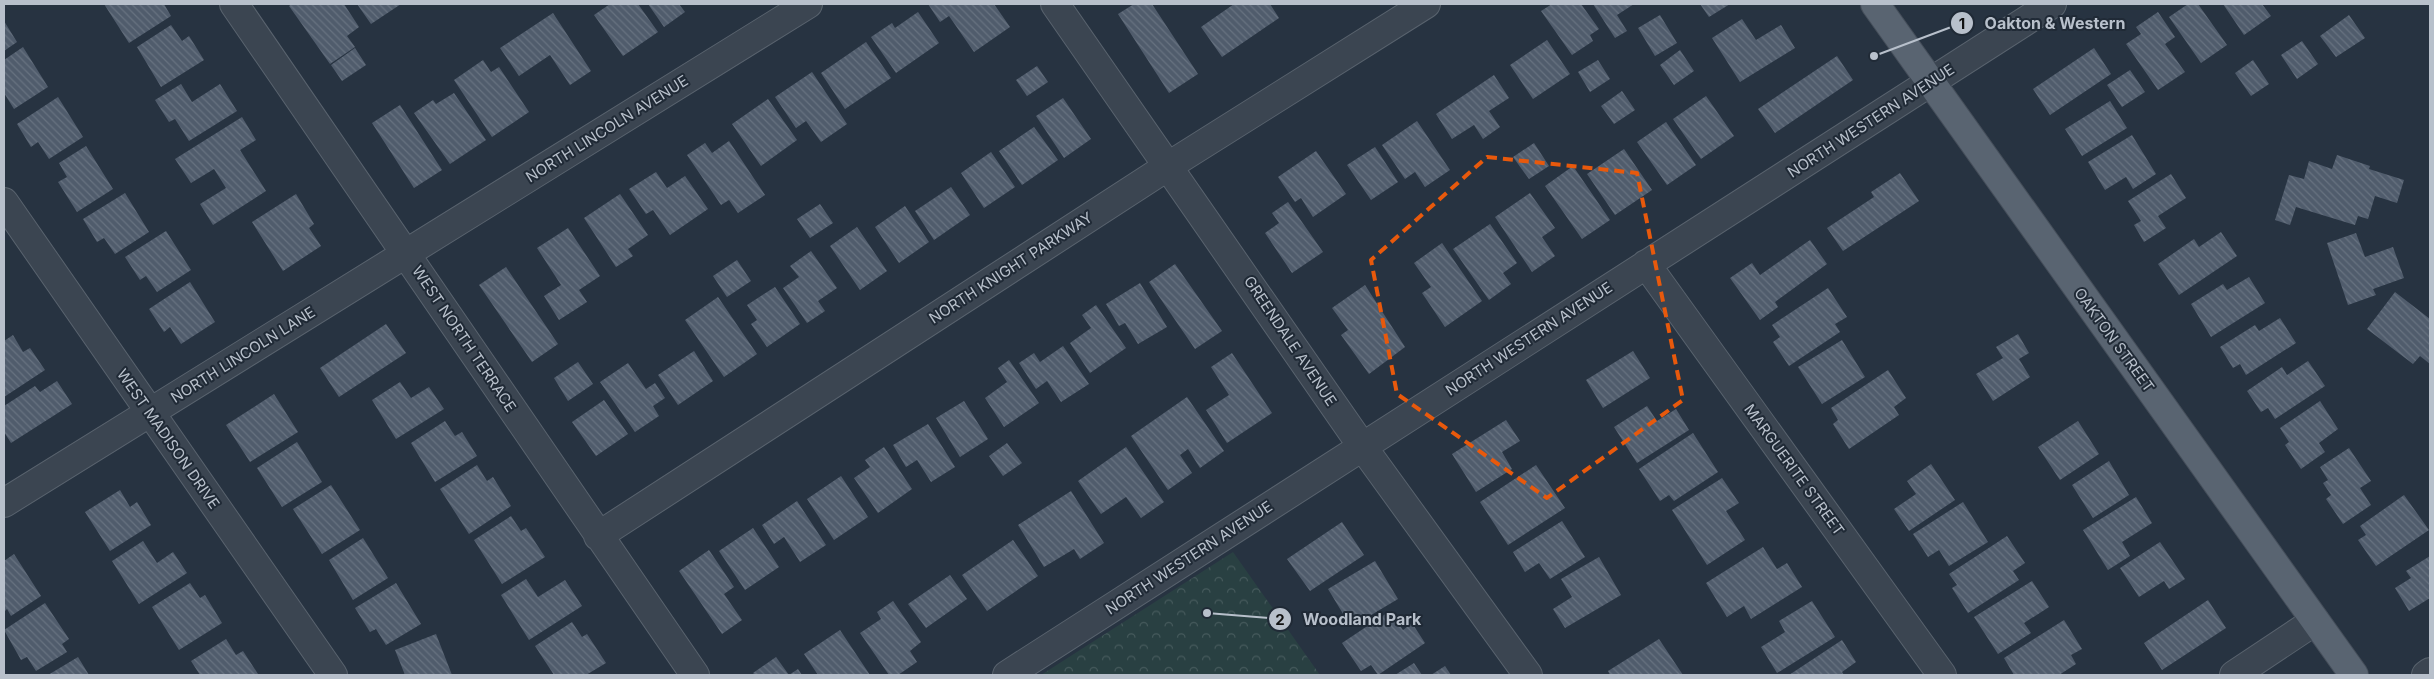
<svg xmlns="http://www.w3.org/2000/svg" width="2434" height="679" font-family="Inter,sans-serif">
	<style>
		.park { fill: url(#park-crowns) }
		.building { fill: url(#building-back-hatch) }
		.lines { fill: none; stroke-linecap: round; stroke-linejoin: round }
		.minor-casing { stroke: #59636e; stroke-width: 30 }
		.major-casing { stroke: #454e5a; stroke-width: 30 }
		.minor { stroke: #3b4551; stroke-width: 28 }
		.major { stroke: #596471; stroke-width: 28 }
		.marked { fill: none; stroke: #e8590c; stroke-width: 4; stroke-dasharray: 10 6; stroke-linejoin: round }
		.labels { text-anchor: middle; stroke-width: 4; stroke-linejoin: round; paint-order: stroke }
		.street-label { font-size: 15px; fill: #b8c0cb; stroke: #202a36 }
		.leader { fill: none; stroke: #b8c0cb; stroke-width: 2 }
		.callout-dot { fill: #b8c0cb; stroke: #202a36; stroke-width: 2 }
		.mark-label { font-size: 15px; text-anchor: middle; font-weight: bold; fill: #111 }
		.callout-label { font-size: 16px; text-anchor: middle; font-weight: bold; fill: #b8c0cb; stroke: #202a36; stroke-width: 4; stroke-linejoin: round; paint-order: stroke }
	</style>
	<defs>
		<pattern id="park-crowns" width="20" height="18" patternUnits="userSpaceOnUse" patternTransform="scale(1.25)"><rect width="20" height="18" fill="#294042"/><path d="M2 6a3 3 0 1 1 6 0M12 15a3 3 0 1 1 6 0" fill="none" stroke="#465a5c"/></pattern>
		<pattern id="building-back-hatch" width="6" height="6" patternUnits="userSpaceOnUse" patternTransform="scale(1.25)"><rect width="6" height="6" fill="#505c6c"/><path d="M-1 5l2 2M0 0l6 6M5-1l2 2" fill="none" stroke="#677280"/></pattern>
	</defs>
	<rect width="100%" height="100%" fill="#273341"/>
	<path class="park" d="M1233 552 1320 675H1041Z"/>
	<path class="building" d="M104 4H164L171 16 129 43Z
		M292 4H344L359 27 347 36 355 47 330 64 289 6Z
		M357 4H401L371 24Z
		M610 4H638L658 32 623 56 594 15Z
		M648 4H679L685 12 664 27Z
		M928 4H994L1010 27 974 52 949 16 940 22Z
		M1134 4H1152L1198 74 1169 93 1118 14Z
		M1234 4H1270L1279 18 1222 57 1201 27Z
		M1552 4H1581L1599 29 1590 35 1593 41 1572 55 1541 11Z
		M1593 4H1634L1617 15 1627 31 1615 38Z
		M1700 4H1730L1709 17Z
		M2188 4H2198L2227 45 2201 63 2169 17Z
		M2223 4H2262L2271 16 2244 35Z
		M918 12 939 43 896 73 871 37 892 23 895 28Z
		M2158 12 2175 37 2165 44 2185 72 2158 90 2126 44 2141 34 2136 27Z
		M553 13 591 71 570 85 550 55 519 76 500 48Z
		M1660 15 1677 43 1655 56 1638 28Z
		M2349 15 2365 38 2336 57 2320 36Z
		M1742 19 1756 40 1781 25 1795 48 1740 82 1712 38Z
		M4 21 17 42 4 51Z
		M171 25 182 41 189 36 204 60 161 87 137 47Z
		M1547 40 1570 74 1533 99 1510 65Z
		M2302 41 2318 64 2297 79 2281 55Z
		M866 42 891 78 845 109 821 73Z
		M23 47 48 87 14 109 4 93V60Z
		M355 48 366 65 342 81 331 65Z
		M2094 48 2111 74 2050 115 2033 89Z
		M1680 50 1694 71 1674 85 1660 65Z
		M1837 56 1853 80 1775 133 1758 109Z
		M483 60 491 72 499 67 529 112 492 137 454 80Z
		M1598 60 1610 79 1590 92 1578 72Z
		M2253 60 2269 84 2251 96 2235 73Z
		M1037 66 1048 82 1027 96 1016 80Z
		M2130 70 2145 92 2122 107 2107 85Z
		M812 72 847 124 821 142 806 121 796 128 775 97Z
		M1494 75 1509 98 1489 111 1500 127 1483 139 1474 125 1452 139 1436 114Z
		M181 84 192 102 220 84 237 111 189 141 175 119 169 122 155 100Z
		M1622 91 1635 110 1614 124 1601 106Z
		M454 93 486 140 450 164 414 113 433 100 436 104Z
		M1706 96 1734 136 1701 159 1673 119Z
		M58 97 83 137 49 159 38 142 31 147 17 124Z
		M1063 98 1091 139 1064 158 1036 116Z
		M768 99 797 140 761 166 732 124Z
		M2110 101 2127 128 2082 156 2065 129Z
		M400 105 442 170 414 188 372 123Z
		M242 117 256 140 240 150 266 191 213 225 200 204 226 188 214 169 191 183 175 159Z
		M1417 121 1450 170 1425 187 1415 172 1405 179 1382 145Z
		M1666 122 1696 165 1667 185 1637 142Z
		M1034 127 1058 160 1022 185 999 151Z
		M2132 135 2156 174 2133 189 2126 177 2105 190 2088 162Z
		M729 141 765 195 738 213 729 200 721 205 687 155 705 143 712 153Z
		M1534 143 1549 166 1529 179 1513 157Z
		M86 146 113 189 77 212 58 182 67 177 59 163Z
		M1375 147 1398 182 1371 200 1347 165Z
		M1624 149 1652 190 1615 215 1587 174Z
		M1316 151 1346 194 1313 217 1301 198 1295 202 1278 177Z
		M991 152 1015 187 984 208 961 173Z
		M2337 155 2370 166 2369 169 2404 180 2397 203 2375 196 2368 219 2358 216 2355 225 2296 207 2290 225 2275 220 2289 175 2304 179 2309 161 2332 169Z
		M1573 166 1610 220 1582 239 1545 186Z
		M656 172 667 188 685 176 708 209 670 235 653 210 646 214 629 189Z
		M1900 173 1919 201 1843 251 1827 228 1874 197 1871 192Z
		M2171 174 2186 198 2158 216 2166 228 2144 242 2134 225 2141 221 2128 201Z
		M951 187 970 215 934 240 915 211Z
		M125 193 149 232 115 254 104 238 97 242 83 219Z
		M1530 193 1555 228 1542 237 1555 256 1532 272 1495 217Z
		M296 194 314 224 309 228 321 246 283 271 252 222Z
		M620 194 648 235 628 249 633 256 616 267 584 218Z
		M1288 202 1323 252 1292 273 1265 233 1279 223 1272 213Z
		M820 204 833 223 810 238 797 219Z
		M905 206 929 242 899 263 875 227Z
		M1490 224 1517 263 1503 273 1511 284 1489 300 1453 249Z
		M857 227 887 271 860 290 830 246Z
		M568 228 600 276 579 290 587 302 559 320 544 296 561 285 537 248Z
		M166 231 191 270 157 292 146 276 140 280 125 257Z
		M2221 232 2237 256 2179 295 2158 264 2194 239 2199 247Z
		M2356 233 2365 257 2393 247 2404 278 2373 289 2376 295 2348 305 2327 243Z
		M1810 240 1827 264 1775 302 1778 307 1760 320 1730 278 1752 263 1760 275Z
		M1442 243 1482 301 1445 327 1422 293 1431 287 1414 263Z
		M811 251 837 288 818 301 825 311 807 323 783 288 799 277 790 266Z
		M737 260 751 281 727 297 713 276Z
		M1175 264 1222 331 1195 349 1149 282Z
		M506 267 558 344 532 362 479 285Z
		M2249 277 2265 303 2211 337 2191 304 2223 284 2227 290Z
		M190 282 215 322 181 344 170 327 164 332 149 309Z
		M1140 283 1167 327 1138 344 1125 323 1119 326 1106 304Z
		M1365 285 1405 347 1369 374 1341 335 1348 330 1332 308Z
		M775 287 800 324 767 347 751 324 757 320 747 305Z
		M1828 288 1847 317 1835 324 1840 332 1789 366 1773 342 1780 337 1772 325Z
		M2395 292 2430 319V364L2420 356 2413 364 2367 329Z
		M718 297 757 354 724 377 685 320Z
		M1096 305 1126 348 1090 373 1070 343 1091 328 1082 315Z
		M2280 318 2296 343 2246 375 2240 364 2233 368 2220 347 2255 325 2259 331Z
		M386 324 406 353 339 397 320 368Z
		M2018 334 2029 353 2019 359 2030 377 1993 401 1976 374 2003 358 1996 347Z
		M13 335 23 352 30 348 45 370 4 397V341Z
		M1842 340 1865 377 1822 404 1798 367Z
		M1063 346 1089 384 1061 402 1047 381 1036 389 1019 363 1034 353 1040 362Z
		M694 351 713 381 678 405 658 375Z
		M1633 351 1650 378 1603 408 1586 380Z
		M1232 353 1272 413 1227 443 1206 410 1229 395 1211 367Z
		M1009 360 1039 403 1004 427 985 398 1007 382 998 368Z
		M2308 361 2325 386 2275 419 2268 408 2261 412 2247 391 2282 367 2287 375Z
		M578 362 593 384 568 401 554 378Z
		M628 363 646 389 655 383 665 398 653 406 659 416 635 432 600 382Z
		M1888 370 1906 398 1894 407 1899 415 1849 449 1833 424 1838 420 1831 408Z
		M57 381 72 404 11 443 4 432V406L35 386 40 392Z
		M400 382 411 398 429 387 444 409 396 439 372 400Z
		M274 394 298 432 250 462 226 425Z
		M1187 397 1224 451 1200 468 1188 449 1180 455 1192 473 1168 490 1131 436Z
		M604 400 628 434 596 456 572 422Z
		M964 401 988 439 960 457 936 418Z
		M2320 401 2338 429 2319 443 2325 452 2301 469 2285 445 2289 442 2280 428Z
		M1647 406 1657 421 1676 409 1689 430 1637 463 1614 427Z
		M1506 420 1520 441 1502 452 1512 469 1476 492 1452 454Z
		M445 421 455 436 462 432 477 456 435 482 411 443Z
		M2078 421 2099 454 2060 480 2038 447Z
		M928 424 955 467 931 482 917 460 906 467 893 445Z
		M1693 433 1718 472 1674 501 1669 495 1660 501 1639 469Z
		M297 442 322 482 282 507 257 468Z
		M1007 443 1022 463 1003 476 989 456Z
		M884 447 912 489 878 513 854 478 870 467 865 460Z
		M1126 447 1164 502 1141 518 1126 497 1101 514 1078 481Z
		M2349 448 2371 481 2360 488 2371 505 2343 524 2326 499 2331 495 2323 483 2328 480 2320 467Z
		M2109 461 2129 495 2093 518 2072 485Z
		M1931 464 1955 500 1909 531 1894 509 1916 494 1907 481Z
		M477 465 487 481 493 477 511 506 469 534 440 489Z
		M1536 465 1565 508 1508 545 1480 502Z
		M841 476 868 517 834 540 807 499Z
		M1722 478 1739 503 1726 511 1745 540 1707 565 1672 510Z
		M331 485 360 530 322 554 293 509Z
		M120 490 130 507 137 502 151 525 110 551 85 512Z
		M1071 491 1104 543 1080 559 1074 549 1044 567 1018 525Z
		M2404 495 2429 530 2376 566 2358 540 2366 535 2360 526Z
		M2136 497 2152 523 2122 542 2130 556 2108 570 2083 530Z
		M797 501 826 545 800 562 784 537 774 544 762 525Z
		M1963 502 1988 542 1949 566 1939 550 1928 557 1913 534Z
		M511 516 521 531 526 528 545 557 502 584 474 540Z
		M1562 521 1585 557 1550 579 1539 563 1525 572 1513 552Z
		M1342 522 1364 555 1310 591 1287 559Z
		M753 528 779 567 745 590 719 551Z
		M2007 536 2025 563 2013 571 2019 580 1968 613 1952 588 1957 585 1949 574Z
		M363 538 388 578 353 600 329 560Z
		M1013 540 1038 576 987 611 962 575Z
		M143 541 157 563 173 552 187 573 139 604 112 561Z
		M2160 542 2185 579 2169 589 2164 581 2139 597 2120 568Z
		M1763 547 1777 569 1787 563 1802 587 1751 619 1744 606 1727 617 1706 583Z
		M709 550 734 587 724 594 742 620 722 634 679 571Z
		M14 554 41 596 11 616 7 609 4 612V561Z
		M2430 556V598L2409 611 2395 588 2411 578 2406 571Z
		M1599 557 1621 595 1565 628 1553 609 1572 597 1561 579Z
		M1375 561 1398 599 1351 627 1328 589Z
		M950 575 967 599 926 628 908 604Z
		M526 579 538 597 565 580 582 606 529 640 501 595Z
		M2032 581 2049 607 2024 623 2031 633 1998 654 1974 617Z
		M190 583 200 598 205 595 222 623 179 650 152 607Z
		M396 583 421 624 386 645 376 629 370 632 355 608Z
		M2208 600 2226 628 2162 670 2144 643Z
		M893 601 921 642 910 651 917 662 898 675H889L860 633 881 619 877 612Z
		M1812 601 1835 637 1777 673 1761 647 1785 632 1779 621Z
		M45 603 69 639 62 644 67 652 36 671 27 657 21 660 4 630Z
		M1390 611 1403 630 1412 623 1425 643 1378 675 1371 665 1361 671 1342 643Z
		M2064 620 2082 649 2071 655 2076 664 2059 675H2014L2004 658Z
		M572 622 582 637 587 634 606 663 586 675H554L535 646Z
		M840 630 870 675H818L804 654Z
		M436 634 452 675H405L395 650Z
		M226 639 236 655 243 651 258 674 200 675 191 661Z
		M1659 639 1683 675H1610L1608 671Z
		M1842 640 1856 662 1842 672 1844 675H1789Z
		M78 657 89 675H48Z
		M776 657 789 675 798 669 802 675H755L753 673Z
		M1414 663 1422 675H1395Z
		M1445 666 1451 675H1431Z"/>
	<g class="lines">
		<g class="minor-casing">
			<path id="minor" d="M234 4 695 675
				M1055 4 1362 446 1528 675
				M4 202 333 675
				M1646 264 1942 675
				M4 503 808 4
				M598 536 1170 165 1426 4
				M1007 675 2052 4
				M2234 675 2315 621
				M2426 675 2430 672"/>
		</g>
		<g class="major-casing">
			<path id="major" d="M1875 4 2354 675"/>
		</g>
		<use href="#minor" class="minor"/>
		<use href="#major" class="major"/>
	</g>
	<path class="marked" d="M1487 157 1637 173 1683 400 1547 498 1397 394 1371 260Z"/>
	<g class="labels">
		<g class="street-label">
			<text transform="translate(1871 121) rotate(-33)" y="5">NORTH WESTERN AVENUE</text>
			<text transform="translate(607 129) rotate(-32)" y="5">NORTH LINCOLN AVENUE</text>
			<text transform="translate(1011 268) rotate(-33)" y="5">NORTH KNIGHT PARKWAY</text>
			<text transform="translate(464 339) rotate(56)" y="5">WEST NORTH TERRACE</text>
			<text transform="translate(1529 339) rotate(-33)" y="5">NORTH WESTERN AVENUE</text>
			<text transform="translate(2114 340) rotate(54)" y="5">OAKTON STREET</text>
			<text transform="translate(1290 341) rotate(56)" y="5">GREENDALE AVENUE</text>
			<text transform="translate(243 355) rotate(-32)" y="5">NORTH LINCOLN LANE</text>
			<text transform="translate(168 439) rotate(55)" y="5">WEST MADISON DRIVE</text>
			<text transform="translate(1794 470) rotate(54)" y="5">MARGUERITE STREET</text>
			<text transform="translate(1189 558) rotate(-33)" y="5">NORTH WESTERN AVENUE</text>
		</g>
	</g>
	<path class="leader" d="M1874 56L1962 23M1207 613L1280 619"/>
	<g class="callout-dot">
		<circle cx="1874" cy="56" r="5"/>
		<circle cx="1207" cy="613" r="5"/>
		<circle cx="1962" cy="23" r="12"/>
		<circle cx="1280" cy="619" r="12"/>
	</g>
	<g class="mark-label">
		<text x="1962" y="29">1</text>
		<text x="1280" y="625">2</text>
	</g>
	<g class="callout-label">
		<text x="2055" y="29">Oakton &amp; Western</text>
		<text x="1362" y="625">Woodland Park</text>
	</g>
	<rect width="2434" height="679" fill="none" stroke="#b8c0cb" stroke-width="10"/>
</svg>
